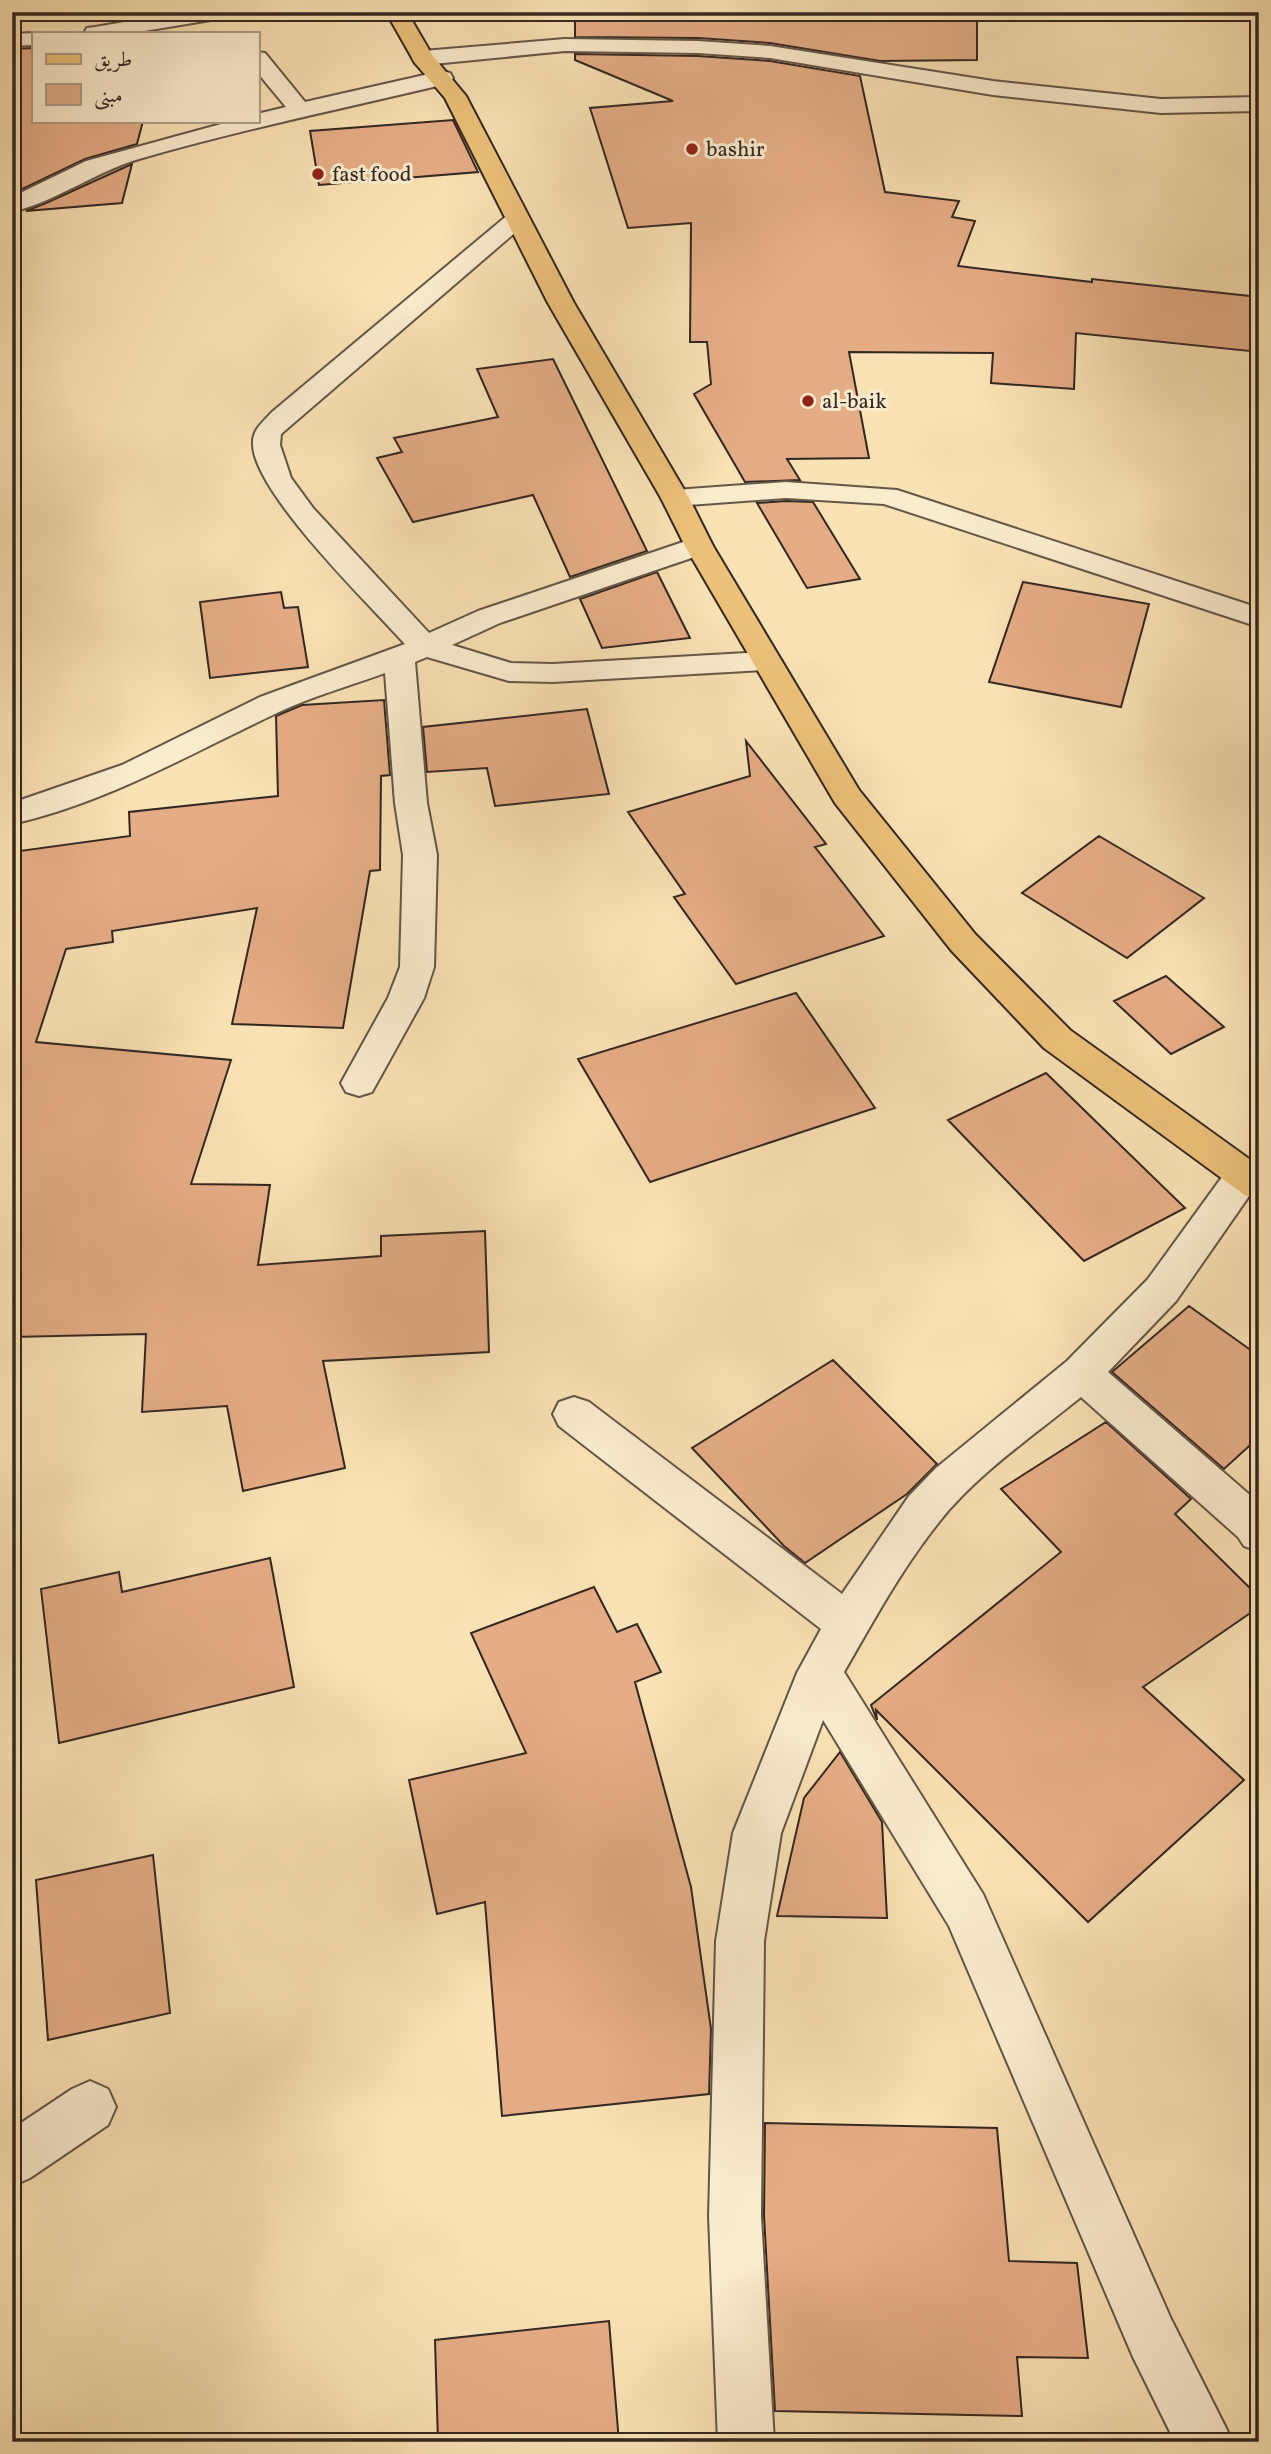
<svg xmlns="http://www.w3.org/2000/svg" width="1271" height="2454" font-family="Vollkorn,Amiri,serif">
	<style>
		.building { fill: #e5ad86; stroke: #332721; stroke-width: 2 }
		.lines { fill: none; stroke-linecap: round; stroke-linejoin: round }
		.minor-casing { stroke: #645646; stroke-width: 4 }
		.major-casing { stroke: #332721; stroke-width: 4 }
		.minor { fill: #fbecce; fill-rule: evenodd }
		.major { fill: #ecc17a; fill-rule: evenodd }
		.poi-dot { fill: #8f2418; stroke: #fbecce; stroke-width: 2.5 }
		.labels { text-anchor: middle; stroke-width: 6; stroke-linejoin: round; paint-order: stroke }
		.far-poi-label { font-size: 21px; fill: #332721; stroke: #fbecce; text-anchor: start }
	</style>
	<rect width="100%" height="100%" fill="#f9e2b4"/>
	<filter id="stains"><feTurbulence type="fractalNoise" baseFrequency=".00286" numOctaves="4"/><feColorMatrix values="0 0 0 0 .2 0 0 0 0 .09 0 0 0 0 .02 0 0 0 .5 -.17"/></filter>
	<radialGradient id="worn" r=".72"><stop offset=".6" stop-color="#630" stop-opacity="0"/><stop offset="1" stop-color="#630" stop-opacity=".3"/></radialGradient>
	<path class="building" d="M575 12H977V60L880 61 770 43 698 38 575 37Z
		M33 48V121H143L137 144 85 159 12 194V49Z
		M575 54 698 56 770 61 860 76 885 192 959 201 952 217 975 221 958 266 1092 282V279L1259 297V352L1076 333 1074 389 991 383 993 353 849 352 869 458 787 459 800 480 745 482 694 394 711 384 707 342H690L691 223 628 228 590 108 673 101 575 60Z
		M453 120 478 172 319 185 310 131Z
		M132 164 122 203 26 211 46 203Z
		M553 359 647 551 570 577 533 495 413 522 377 458 402 452 394 438 498 417 477 369Z
		M786 501 813 502 860 579 807 588 757 503Z
		M657 572 690 638 602 648 580 599Z
		M1023 582 1149 604 1121 707 989 682Z
		M281 592 284 608 298 607 308 667 210 678 200 602Z
		M384 700 390 775 381 776 380 870 370 871 343 1028 232 1024 257 908 112 931 113 942 66 949 36 1042 231 1060 191 1184 270 1185 258 1265 381 1256V1236L485 1231 489 1352 323 1361 345 1468 243 1491 227 1406 142 1412 146 1334 12 1337V852L130 836 129 812 278 796 276 716 302 705Z
		M587 709 609 794 495 806 487 768 427 772 423 727Z
		M746 741 826 844 815 847 884 936 736 984 674 897 685 894 628 812 750 776Z
		M1099 836 1204 898 1127 958 1022 893Z
		M1166 976 1224 1027 1171 1054 1114 1001Z
		M796 993 875 1108 650 1182 578 1059Z
		M1046 1073 1185 1208 1084 1261 948 1120Z
		M1189 1306 1259 1356V1437L1224 1469 1112 1372Z
		M833 1360 937 1464 907 1494 805 1563 784 1546 692 1448Z
		M1106 1422 1191 1499 1175 1514 1259 1597V1607L1143 1687 1244 1780 1088 1922 876 1710 877 1720 871 1705 1061 1552 1001 1489Z
		M270 1558 294 1687 59 1743 41 1589 119 1572 122 1592Z
		M594 1587 617 1632 637 1624 661 1672 635 1682 691 1887 711 2029 709 2094 502 2116 485 1902 437 1914 409 1780 526 1753 471 1633Z
		M840 1752 882 1822 887 1918 777 1916 804 1798Z
		M153 1855 170 2013 48 2040 36 1880Z
		M765 2123 997 2128 1009 2261 1077 2263 1088 2358 1017 2357 1022 2416 775 2411 764 2216Z
		M609 2321 619 2442H438L435 2340Z"/>
	<g class="lines">
		<g class="minor-casing">
			<path id="minor" d="M183 12H233L230 16 223 18 132 33H84L87 28 95 27Z
				M33 33V45L12 46V34L33 33H36Z
				M565 39 698 41 770 46 993 81 1161 99 1259 97V111L1161 113 993 95 770 58 698 53 565 51 423 65 415 63 412 58 415 53 423 51Z
				M257 52 265 53 305 102 442 71 450 73 453 78 450 83C346 108 242 129 139 159 95 172 57 201 12 212V197L86 161 232 121H257V114L286 107 257 72Z
				M517 212 525 214 529 219 525 224 281 434 280 445 291 478 313 508 429 633 478 611 689 540 699 537 709 540 713 546 709 552 500 623 452 645 511 663 553 664 766 652 777 655 781 661 777 667 766 670 553 682 509 681 427 657 415 662 427 803 437 855 434 967 424 998 372 1092 359 1096 346 1092 341 1083 388 998 400 967 403 855 395 803 385 673C350 686 313 696 279 712 191 753 107 803 12 824V803L122 765 260 697 405 644C370 605 253 492 253 444 252 430 263 422 272 412L509 214Z
				M786 482 897 490 1259 608V627L884 504 786 498 675 506 665 504 661 498 665 492 675 490Z
				M1243 1162 1256 1166 1259 1170 1256 1186 1176 1301 1108 1372 1259 1503V1551L1244 1546 1238 1537 1081 1397C1034 1435 976 1475 939 1522 902 1568 873 1622 844 1672L983 1894 1171 2319 1233 2442H1175L1133 2357 949 1926 823 1720 781 1833 764 1941 761 2216 774 2442H718L709 2216 716 1941 733 1833 797 1673 821 1629 559 1426 553 1414 559 1402 574 1397 589 1402 842 1594 909 1496 936 1468 1067 1361 1148 1279 1230 1166Z
				M90 2081 108 2089 116 2107 108 2125 30 2178 12 2186V2129L72 2089Z"/>
		</g>
		<g class="major-casing">
			<path id="major" d="M386 12H407L432 55 466 96 574 303 689 498 713 546 859 790 975 934 1070 1030 1259 1166V1200L1246 1196 1044 1048 951 950 835 803 685 546 661 498 548 303 445 98 415 63Z"/>
		</g>
		<use href="#minor" class="minor"/>
		<use href="#major" class="major"/>
	</g>
	<g class="poi-dot">
		<circle cx="692" cy="149" r="7"/>
		<circle cx="318" cy="174" r="7"/>
		<circle cx="808" cy="401" r="7"/>
	</g>
	<g class="labels">
		<g class="far-poi-label">
			<text x="706" y="156">bashir</text>
			<text x="332" y="181">fast food</text>
			<text x="822" y="408">al-baik</text>
		</g>
	</g>
	<rect width="1271" height="2454" fill="none" stroke="#f9e2b4" stroke-width="42"/>
	<rect x="14" y="14" width="1243" height="2426" fill="none" stroke="#332721" stroke-width="3.5"/>
	<rect x="21" y="21" width="1229" height="2412" fill="none" stroke="#332721" stroke-width="2"/>
	<rect x="32" y="32" width="228" height="91" fill="#fbecce" stroke="#ab9d89" stroke-width="2"/>
	<rect x="46" y="54" width="35" height="10" fill="#ecc17a" stroke="#ab9d89" stroke-width="2"/>
	<text x="94" y="66" font-size="21" fill="#332721">طريق</text>
	<rect x="46" y="84" width="35" height="21" fill="#e5ad86" stroke="#ab9d89" stroke-width="2"/>
	<text x="94" y="102" font-size="21" fill="#332721">مبنى</text>
	<rect width="100%" height="100%" filter="url(#stains)"/>
	<rect width="100%" height="100%" fill="url(#worn)"/>
</svg>
